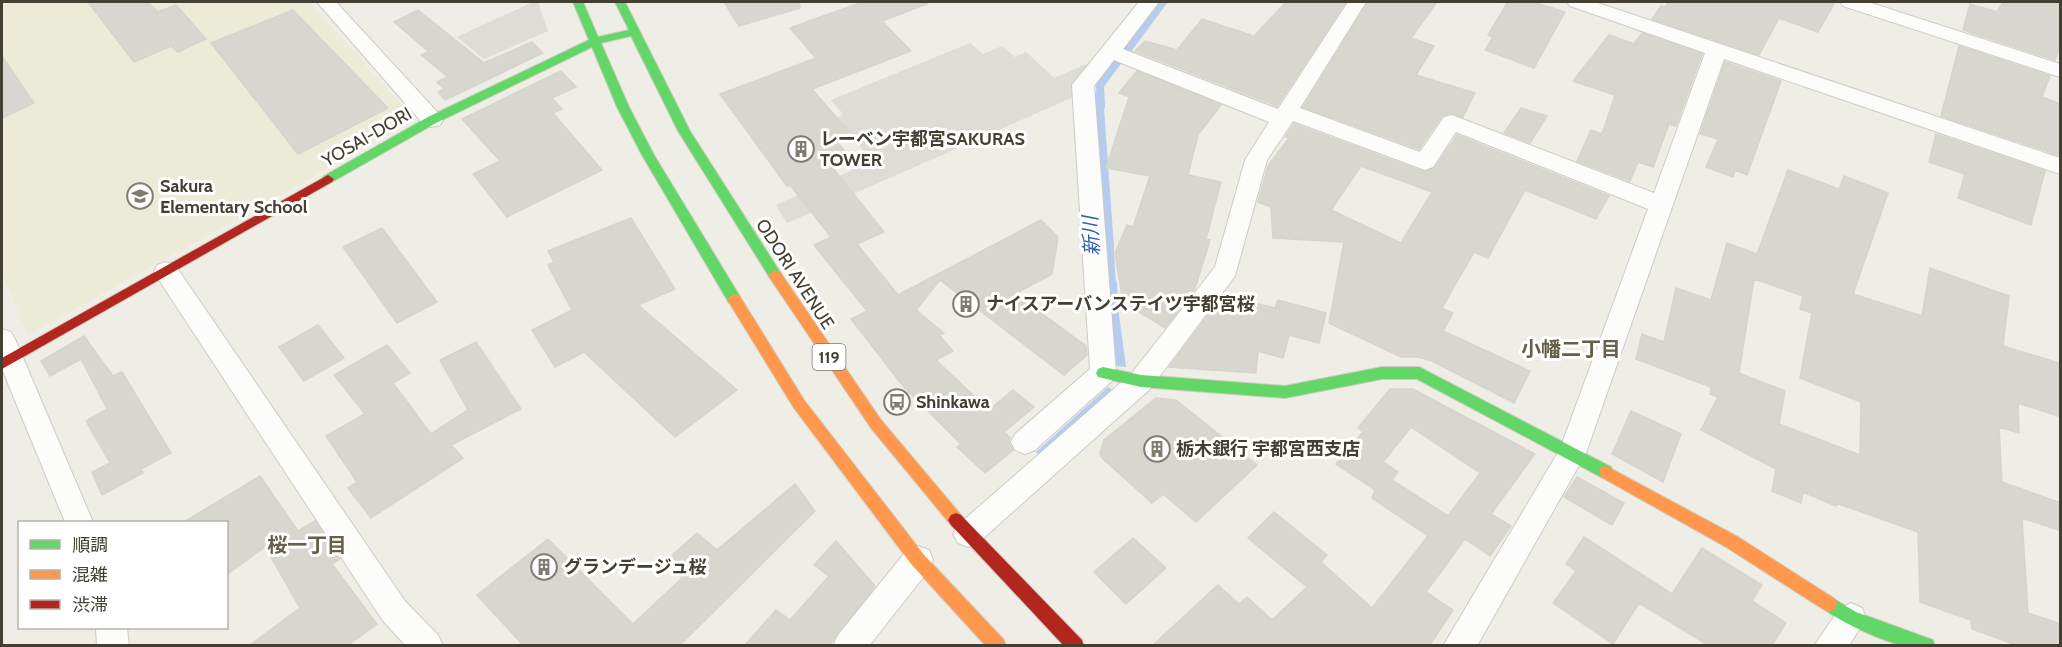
<svg xmlns="http://www.w3.org/2000/svg" width="2062" height="647" font-family="Cabin,'Noto Sans JP',sans-serif">
	<style>
		.education { fill: #ecebd8 }
		.parking { fill: #dddcd6 }
		.water { fill: #b5ccee }
		.lines { fill: none; stroke-linecap: round; stroke-linejoin: round }
		.stream-far1 { stroke: #b5ccee; stroke-width: 8 }
		.stream { stroke: #b5ccee; stroke-width: 10 }
		.building { fill: #d7d6cf; stroke: #d6d4cc; stroke-width: 1.5; fill-rule: evenodd }
		.street-casing { stroke: #cccbc4; stroke-width: 2 }
		.fast-casing { stroke: #ceccbd; stroke-width: 2 }
		.slow-casing { stroke: #ceccbd; stroke-width: 2 }
		.jam-casing { stroke: #ceccbd; stroke-width: 2 }
		.street { fill: #fcfcfb; fill-rule: evenodd }
		.fast { fill: #63d668; fill-rule: evenodd }
		.slow { fill: #ff974d; fill-rule: evenodd }
		.jam { fill: #b3261e; fill-rule: evenodd }
		.labels { text-anchor: middle; stroke-width: 6; stroke-linejoin: round; paint-order: stroke }
		.shield { fill: #fff; stroke: #7b7970; stroke-width: 1.5 }
		.shield-label { font-size: 16px; font-weight: bold; fill: #434033 }
		.street-label { font-size: 18px; fill: #434033; stroke: #fff }
		.poi-label { font-size: 18px; font-weight: bold; fill: #434033; stroke: #fff; text-anchor: start }
		.water-label { font-size: 20px; font-style: italic; fill: #2b5eb0; stroke: #fff }
		.neighbourhood-label { font-size: 20px; font-weight: bold; fill: #66604a; stroke: #fff }
	</style>
	<rect width="100%" height="100%" fill="#eeede6"/>
	<path class="education" d="M2 2H309L415 120 28 335 2 273Z"/>
	<path class="parking" d="M533 2H538L548 31 484 59 457 37Z
		M970 43 983 54 1002 46 1015 57 1026 52 1054 78 1096 60 1076 96 787 223 776 205 872 161 837 118 843 114 831 100Z"/>
	<path class="water" d="M1159 2 1167 3 1130 53 1122 50Z
		M1095 92 1103 95 1114 247H1104Z
		M1109 297 1117 300 1126 367 1116 366Z
		M1108 387 1115 392 1043 457 1036 452Z"/>
	<g class="lines">
		<path class="stream-far1" d="M1101 106 1100 85 1124 53
			M1109 236 1112 286"/>
		<path class="stream" d="M1112 284 1113 310"/>
	</g>
	<path class="building" d="M88 2H148L158 12 176 5 206 39 178 52 171 46 134 62Z
		M724 2H799L800 8 739 26Z
		M862 2H927V4L882 21 911 51 812 89 849 132 834 138 851 159 832 167 884 232 857 244 898 295 1041 220 1058 237 1052 274 1015 294 1086 346 1087 355 1064 375 940 280 916 310 944 333 939 335 953 351 936 360 989 410 1013 390 1034 407 1004 432 1010 438 1009 443 1013 450 985 473 957 447 961 444 903 386 851 319 867 311 814 245 831 237 790 185 787 186 720 94 816 58 790 28Z
		M1286 2H1346L1277 106 1135 51 1145 41 1177 50 1202 19 1254 36Z
		M1368 2H1437L1411 38 1434 46 1416 75 1475 93 1463 117 1451 113 1442 116 1419 149 1303 107Z
		M1508 2H1533L1565 12 1534 68 1485 50 1493 37 1488 35Z
		M1669 2H1835L1818 32 1779 18 1759 55 1652 19 1661 6 1665 7Z
		M2003 2H2061V43L2055 60 1963 30 1970 4 1997 12Z
		M293 10 388 108 298 154 211 43Z
		M418 10 484 63 532 42 543 53 445 100 438 92 444 89 437 82 448 77 421 55 429 52 394 22Z
		M1642 33 1702 54 1676 126 1669 124 1653 167 1638 162 1630 181 1577 161 1591 130 1602 134 1615 95 1573 81 1609 35 1634 44Z
		M1959 46 2050 76 2042 97 2061 104V156L1941 116Z
		M2 56 34 103 2 118Z
		M1725 62 1781 81 1747 175 1735 170 1733 177 1706 167 1718 139 1700 134Z
		M561 71 576 87 552 98 562 109 553 113 602 170 507 217 473 174 500 161 462 119Z
		M1137 71 1221 105 1198 135 1188 175 1221 182 1206 239 1210 240 1195 289 1165 328 1123 302 1115 253 1127 225 1133 227 1150 176 1106 168 1129 97 1119 93Z
		M1521 108 1547 116 1530 143 1504 133Z
		M1294 124 1424 172 1435 168 1457 135 1609 196 1596 219 1525 190 1488 258 1474 252 1442 308 1453 313 1443 331 1530 371 1514 403 1432 361 1419 357H1401L1329 323 1344 242 1273 238 1271 207 1258 202 1268 166 1289 138 1285 137ZM1361 166 1432 192 1401 243 1331 210Z
		M1936 134 2045 171 2031 225 1958 198 1965 174 1929 162Z
		M1788 170 1839 189 1844 176 1888 193 1853 294 1922 316 1930 268 2009 296 2003 346 2059 363 2061 417 2018 403 2019 433 1999 427 2002 482 2061 503V531L2022 518 2028 613 2061 624V645H2016L1972 629 1971 620 1920 602 1918 532 1836 503V506L1803 492 1801 503 1772 491 1776 469 1701 430 1718 397 1710 394 1711 387 1636 359 1642 334 1664 342 1676 288 1711 300 1727 243 1757 254ZM1754 279 1803 296 1800 309 1812 313 1800 378 1861 402 1860 455 1779 424 1785 391 1739 373Z
		M631 218 675 289 638 305 737 390 675 437 584 352 555 367 532 330 572 310 548 265 554 262 548 251Z
		M382 228 437 302 397 323 343 247Z
		M1223 295 1275 308 1278 300 1326 313 1319 343 1289 335 1283 358 1258 351 1256 373 1169 367Z
		M318 325 344 358 304 381 279 347Z
		M84 336 113 376 122 372 171 453 141 469 143 473 102 495 92 472 110 463 86 421 107 409 81 359 50 376 41 361Z
		M476 342 521 409 451 445 463 458 371 518 348 488 357 482 326 436 365 414 334 375 387 345 410 373 393 383 431 434 468 410 440 360Z
		M1390 389H1413L1535 454 1491 514 1511 526 1490 556 1465 539 1426 592 1453 610 1430 645H1153L1218 585 1239 604 1247 597 1272 620 1307 587 1248 538 1274 512 1327 555 1321 562 1372 608 1428 536 1372 498 1375 490 1336 464 1363 432 1358 428ZM1411 427 1480 473 1448 516 1392 480 1398 472 1383 462Z
		M1156 398 1176 400 1257 465 1196 522 1163 494 1152 503 1102 458 1100 453 1104 440Z
		M1631 411 1681 434 1663 482 1612 454Z
		M260 476 298 531 315 521 340 559 332 564 377 624 348 645H250L300 608 265 547 226 575V522H184Z
		M1577 477 1624 503 1612 525 1564 497Z
		M795 484 815 511 680 645H523L477 595 548 539 633 624 682 578 665 562 697 533 717 550Z
		M1584 537 1672 594 1702 548 1762 585 1752 601 1786 623 1772 645H1708L1639 603 1613 644 1553 603 1576 571 1566 564Z
		M1133 538 1166 568 1126 604 1094 572Z
		M836 541 875 586 829 645H745L776 610 790 620 829 576 814 565Z"/>
	<g class="lines">
		<g class="street-casing">
			<path id="street" d="M317 2H336L440 115 443 120 440 125 432 127 424 125Z
				M1139 2H1159L1123 49 1278 109 1348 2H1366L1300 108 1420 152 1444 117 1452 115 1654 193 1705 53 1570 6 1567 2H1595L2060 158V174L1724 59 1586 453 1477 646H1443L1560 449 1648 209 1456 132 1433 167 1425 170 1293 121 1267 160 1235 276 1150 389 978 543 968 547 958 543 953 534 958 525 1132 373 1215 267 1245 160 1269 122 1114 60 1094 86 1116 373 1112 381 1035 450 1025 454 1015 450 1011 442 1015 434 1090 369 1072 85Z
				M1840 2H1868L2060 64V77L1843 6Z
				M166 262 175 265 405 601 438 635 443 646H406L383 621 157 277 154 271 157 265Z
				M2 329 11 332 15 339 93 522H65L2 369Z
				M918 546 929 550 933 560 929 570 869 646H833L838 635 907 550Z
				M1851 603 1862 608 1866 618 1849 646H1814L1840 608Z
				M96 628H127L129 646H97Z"/>
		</g>
		<g class="fast-casing">
			<path id="fast" d="M573 2H583L598 37 629 30 615 2H625L690 131 780 272 782 275 780 278H770L678 131 631 36 601 43 629 107 654 155 739 295 741 299 739 303H729L642 155 617 107 592 47 436 123 332 182H324L322 179 324 176 428 117 589 40Z
				M1103 367 1141 375 1285 386 1382 367H1419L1611 467 1613 472 1611 477 1606 478 1601 477 1417 379H1382L1285 398 1141 387 1098 377 1096 373 1098 369Z
				M1829 596 1856 612 1933 640 1935 646C1926 646 1916 647 1906 646 1890 644 1827 618 1821 604L1823 599Z"/>
		</g>
		<g class="slow-casing">
			<path id="slow" d="M775 270 780 272 881 420 961 515 964 520 961 525 956 527 951 525 871 428 770 278 768 275Z
				M734 294 739 295 804 400 924 555 1004 640 1006 646H986L912 565 794 408 727 299Z
				M1606 466 1738 537 1835 599 1837 604 1835 609 1829 612 1823 609 1726 547 1601 477 1599 472 1601 467Z"/>
		</g>
		<g class="jam-casing">
			<path id="jam" d="M328 175 334 179 332 182 2 369V358Z
				M956 513 961 515 1082 640 1084 646H1064L951 525 948 520 951 515Z"/>
		</g>
		<use href="#street" class="street"/>
		<use href="#fast" class="fast"/>
		<use href="#slow" class="slow"/>
		<use href="#jam" class="jam"/>
	</g>
	<defs>
		<g id="building-ring" transform="scale(1.35)"><circle r="9.5" fill="#fff" stroke="#7f7d72" stroke-width="1.5"/><path d="M-4-6H4V6H1V3H-1V6H-4ZM-2.5-4.3h1.7v1.8h-1.7ZM.8-4.3h1.7v1.8H.8ZM-2.5-1h1.7V.8h-1.7ZM.8-1h1.7V.8H.8Z" fill="#7f7d72"/></g>
		<g id="school-ring" transform="scale(1.35)"><circle r="9.5" fill="#fff" stroke="#7f7d72" stroke-width="1.5"/><path d="M0-5L7-2L0 1L-7-2ZM-4 1L0 2.5L4 1V4Q0 6-4 4Z" fill="#7f7d72"/></g>
		<g id="bus-ring" transform="scale(1.35)"><circle r="9.5" fill="#fff" stroke="#7f7d72" stroke-width="1.5"/><path d="M-5-6H5V4H4V6H2V4H-2V6H-4V4H-5ZM-3.5-4V0h7V-4ZM-3.5 1.2v1.5H-2V1.2ZM2 1.2v1.5H3.5V1.2Z" fill="#7f7d72"/></g>
	</defs>
	<g fill-rule="evenodd">
		<use href="#building-ring" x="801" y="149"/>
		<use href="#school-ring" x="140" y="196"/>
		<use href="#building-ring" x="966" y="304"/>
		<use href="#bus-ring" x="897" y="402"/>
		<use href="#building-ring" x="1157" y="449"/>
		<use href="#building-ring" x="544" y="567"/>
	</g>
	<g class="labels">
		<rect class="shield" x="812.5" y="344" width="33" height="26" rx="4.5"/>
		<g class="shield-label">
			<text x="829" y="363">119</text>
		</g>
		<g class="street-label">
			<text transform="translate(367 137) rotate(-30)" y="6">YOSAI-DORI</text>
			<text transform="translate(795 274) rotate(57)" y="6">ODORI AVENUE</text>
		</g>
		<g class="poi-label">
			<text x="820" y="145">レーベン宇都宮SAKURAS<tspan x="820" dy="21">TOWER</tspan></text>
			<text x="160" y="192">Sakura<tspan x="160" dy="21">Elementary School</tspan></text>
			<text x="986" y="310">ナイスアーバンステイツ宇都宮桜</text>
			<text x="916" y="408">Shinkawa</text>
			<text x="1176" y="455">栃木銀行 宇都宮西支店</text>
			<text x="564" y="573">グランデージュ桜</text>
		</g>
		<g class="water-label">
			<text transform="translate(1091 236) rotate(-93)" y="7">新川</text>
		</g>
		<g class="neighbourhood-label">
			<text x="1571" y="356">小幡二丁目</text>
			<text x="307" y="552">桜一丁目</text>
		</g>
	</g>
	<rect width="2062" height="647" fill="none" stroke="#434033" stroke-width="6"/>
	<rect x="18" y="521" width="210" height="108" fill="#ffffff" stroke="#b4b3ad" stroke-width="1.5"/>
	<rect x="30" y="540" width="30" height="9" fill="#63d668" stroke="#b4b3ad" stroke-width="1.5"/>
	<text x="72" y="551" font-size="18" fill="#434033">順調</text>
	<rect x="30" y="570" width="30" height="9" fill="#ff974d" stroke="#b4b3ad" stroke-width="1.5"/>
	<text x="72" y="581" font-size="18" fill="#434033">混雑</text>
	<rect x="30" y="600" width="30" height="9" fill="#b3261e" stroke="#b4b3ad" stroke-width="1.5"/>
	<text x="72" y="611" font-size="18" fill="#434033">渋滞</text>
</svg>
